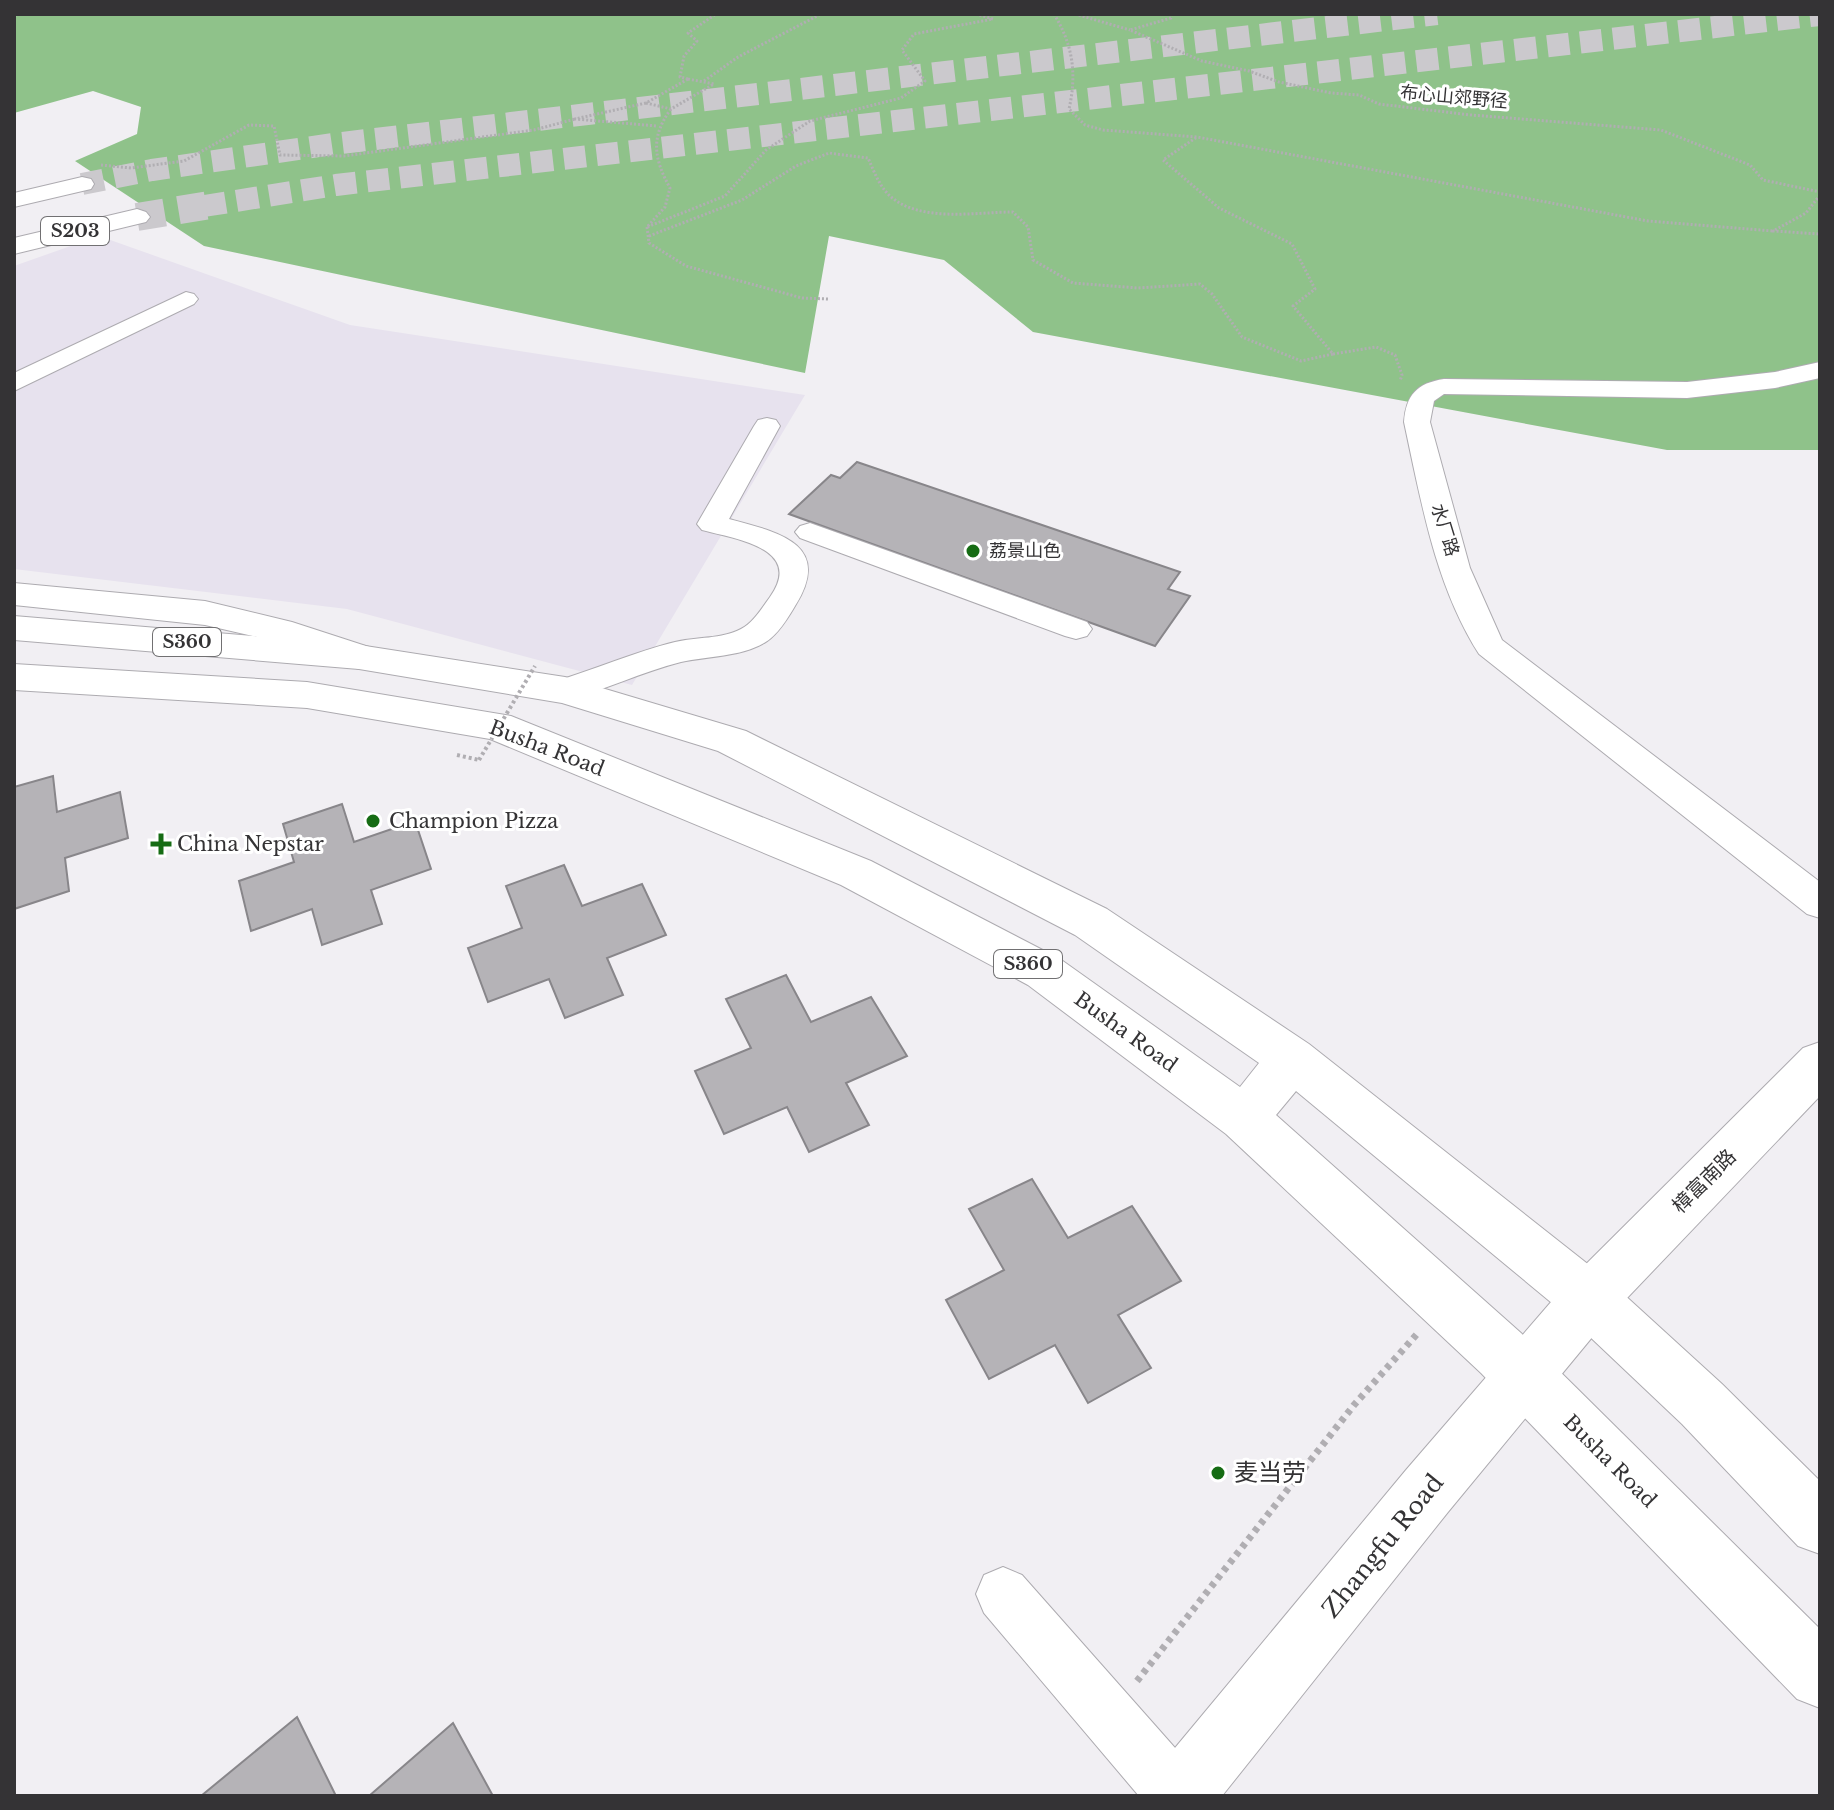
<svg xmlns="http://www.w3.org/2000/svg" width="1834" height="1810" font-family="'Libre Baskerville','Noto Sans SC',serif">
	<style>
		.built { fill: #e7e2ee }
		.forest { fill: #8fc28a }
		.building { fill: #b5b3b7; stroke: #88868a; stroke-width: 2 }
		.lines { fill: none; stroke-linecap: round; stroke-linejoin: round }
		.highway-tunnel-far1 { stroke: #cbc9cd; stroke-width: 22; stroke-dasharray: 22 11; stroke-linecap: butt }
		.highway-tunnel { stroke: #cbc9cd; stroke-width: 28; stroke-dasharray: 28 14; stroke-linecap: butt }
		.street-casing { stroke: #adabb0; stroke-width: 2 }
		.secondary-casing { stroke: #adabb0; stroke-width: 2 }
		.primary-casing { stroke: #adabb0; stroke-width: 2 }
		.highway-casing { stroke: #adabb0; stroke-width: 2 }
		.path-far2 { stroke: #b0aeb2; stroke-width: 3; stroke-dasharray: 2 2; stroke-linecap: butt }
		.path-far1 { stroke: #b0aeb2; stroke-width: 4; stroke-dasharray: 3 3; stroke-linecap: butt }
		.path { stroke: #b0aeb2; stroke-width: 7; stroke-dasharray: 5 5; stroke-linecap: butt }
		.street { fill: #fff; fill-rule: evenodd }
		.secondary { fill: #fff; fill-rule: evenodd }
		.primary { fill: #fff; fill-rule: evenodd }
		.highway { fill: #fff; fill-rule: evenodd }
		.path-bridge { stroke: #b0aeb2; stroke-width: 4; stroke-dasharray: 3 3; stroke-linecap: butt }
		.poi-dot { fill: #166c14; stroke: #fff; stroke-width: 3 }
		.labels { text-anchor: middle; stroke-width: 6; stroke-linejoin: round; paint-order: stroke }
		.far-street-label { font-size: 18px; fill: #343335; stroke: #fff }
		.shield { fill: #fff; stroke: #717072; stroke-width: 2 }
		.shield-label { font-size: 18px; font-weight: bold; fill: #343335 }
		.far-poi-label { font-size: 18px; fill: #343335; stroke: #fff; text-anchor: start }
		.street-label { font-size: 20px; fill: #343335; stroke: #fff }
		.poi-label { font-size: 20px; fill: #343335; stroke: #fff; text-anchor: start }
		.near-poi-label { font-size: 24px; fill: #343335; stroke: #fff; text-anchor: start }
		.near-street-label { font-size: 24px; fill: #343335; stroke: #fff }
	</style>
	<rect width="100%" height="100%" fill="#f1eff3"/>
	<path class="built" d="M99 236 350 325 805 395 632 685 347 609 14 569V266Z"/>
	<path class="forest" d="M22 14H1820V450H1667L1033 332 944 260 829 236 805 373 204 246 75 161 137 134 141 107 93 91 14 113V17Z"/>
	<path class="building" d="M857 462 1180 572 1168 589 1190 596 1155 646 789 514 831 475 840 478Z
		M53 776 57 812 120 792 128 838 65 858 69 891 14 909V787Z
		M342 804 354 842 415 821 431 869 371 890 382 924 322 945 312 909 251 931 239 881 294 862 283 824Z
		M564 865 582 906 642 884 666 935 607 958 623 995 565 1018 549 979 488 1002 468 948 522 928 506 886Z
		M786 975 811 1022 871 997 907 1056 846 1083 869 1125 809 1152 787 1107 724 1134 695 1071 751 1048 726 999Z
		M1032 1179 1068 1238 1132 1206 1181 1281 1118 1315 1151 1368 1088 1403 1055 1345 989 1379 946 1300 1004 1270 969 1209Z
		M297 1717 336 1796H201Z
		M453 1723 493 1796H369Z"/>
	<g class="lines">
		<path class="highway-tunnel-far1" d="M82 184 152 170 333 144 1437 14
			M204 206 336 185 1820 15"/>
		<path class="highway-tunnel" d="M137 217 216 204"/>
		<g class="street-casing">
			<path id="street" d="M186 292 194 294 198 299 194 304 14 391V373Z
				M1820 362V378L1775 388 1687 398 1444 394 1434 401 1430 422 1470 568 1502 640 1820 882V918L1807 914 1479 654C1435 585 1421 501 1404 422 1406 395 1417 383 1444 379L1687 382 1775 372Z
				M767 418 776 420 780 426 729 519C778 532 834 544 795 606 788 618 777 636 764 643 740 657 708 656 681 662 642 672 604 690 565 701L553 698 549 690 553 682C594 670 634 652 675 642 696 637 722 639 741 629 753 623 762 608 770 597 805 548 735 539 702 530L697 524 754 426 758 420Z
				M810 523 1087 622 1092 629 1087 636 1076 639 1065 636 800 538 795 532 800 526Z
				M1003 1567 1022 1575 1199 1775 1207 1796H1139L984 1613 976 1594 984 1575Z"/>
		</g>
		<g class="secondary-casing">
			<path id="secondary" d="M1820 1042V1096L1608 1318 1448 1512 1222 1796H1145L1155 1772 1406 1470 1570 1280 1803 1048Z"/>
		</g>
		<g class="primary-casing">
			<path id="primary" d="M14 616 359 645 565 677 746 731 1107 909 1309 1044 1608 1280 1722 1384 1820 1481V1554L1798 1546 1682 1424 1570 1318 1296 1091 1276 1115 1521 1333 1820 1629V1708L1797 1699 1481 1373 1226 1134 1028 985 841 885 490 739 307 708 14 690V664L307 682 511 716 871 861 1060 959 1240 1087 1259 1063 1075 935 718 751 562 703 359 669 14 640Z"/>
		</g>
		<g class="highway-casing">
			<path id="highway" d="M82 177 91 179 94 184 91 189 14 207V193Z
				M137 209 146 212 150 217 146 222 14 254V238Z
				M14 583 205 601 292 622 372 648 378 657 372 666 359 669 270 640 205 625 14 605Z"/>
		</g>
		<path class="path-far2" d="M1054 14C1073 45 1077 74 1069 109L1085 125 1103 130 1197 137 1648 221 1773 231
			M1075 14 1130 30
			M1172 14 1171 18 1130 30 1202 61 1249 71 1279 82 1331 93 1359 95 1379 104 1471 115 1661 130 1750 165 1763 180 1820 192
			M688 79 714 84 671 109 646 103Z
			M688 79 680 77 684 56 697 41 688 33 716 14
			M704 81 738 57 821 14
			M646 103 575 119 657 126
			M671 109C650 137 654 159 670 188L665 207 647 227 725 196 766 150 810 121 901 98 925 81 902 50 914 34 993 19 976 14
			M101 165 131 168 184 161 249 125 274 126 280 155 344 156 534 130 575 119
			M1820 195 1806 213 1773 231 1820 234
			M647 227 649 243 686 266 802 298 828 299
			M649 236 742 200 796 166 829 153 868 158C874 171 879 186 890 196 920 223 976 212 1013 212L1028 227 1033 260 1073 283 1138 288 1200 284 1212 294 1242 337 1301 361 1333 354 1293 306 1315 289 1292 244 1219 208 1163 160 1197 137
			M1333 354 1376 347 1395 355 1402 375 1400 381"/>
		<path class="path-far1" d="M457 755 479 760"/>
		<path class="path" d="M1137 1681 1354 1405 1417 1334"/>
		<use href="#street" class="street"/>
		<use href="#secondary" class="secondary"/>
		<use href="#primary" class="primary"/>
		<use href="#highway" class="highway"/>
		<path class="path-bridge" d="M479 760 535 666"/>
	</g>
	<g class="poi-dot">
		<circle cx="973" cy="551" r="8"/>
		<circle cx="373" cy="821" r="8"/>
		<path d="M157 832h8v8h8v8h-8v8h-8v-8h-8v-8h8z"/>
		<circle cx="1218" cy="1473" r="8"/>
	</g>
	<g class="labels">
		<g class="far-street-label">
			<text transform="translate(1454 97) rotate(5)" y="6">布心山郊野径</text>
			<text transform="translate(1445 530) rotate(73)" y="6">水厂路</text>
		</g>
		<g class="shield">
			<rect x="41" y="217" width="68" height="28" rx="6"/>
			<rect x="153" y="628" width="68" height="28" rx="6"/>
			<rect x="994" y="950" width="68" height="28" rx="6"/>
		</g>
		<g class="shield-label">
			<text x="75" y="237">S203</text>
			<text x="187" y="648">S360</text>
			<text x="1028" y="970">S360</text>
		</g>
		<g class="far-poi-label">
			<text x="989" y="557">荔景山色</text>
		</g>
		<g class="street-label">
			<text transform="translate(547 748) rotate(21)" y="7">Busha Road</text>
			<text transform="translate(1126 1032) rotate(36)" y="7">Busha Road</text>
			<text transform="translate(1704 1181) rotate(-45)" y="7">樟富南路</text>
			<text transform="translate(1610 1461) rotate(45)" y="7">Busha Road</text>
		</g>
		<g class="poi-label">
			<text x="389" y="828">Champion Pizza</text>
			<text x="177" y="851">China Nepstar</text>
		</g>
		<g class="near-poi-label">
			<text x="1234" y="1481">麦当劳</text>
		</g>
		<g class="near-street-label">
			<text transform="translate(1383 1546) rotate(-51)" y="8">Zhangfu Road</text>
		</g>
	</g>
	<rect width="1834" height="1810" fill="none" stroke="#343335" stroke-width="32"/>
</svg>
